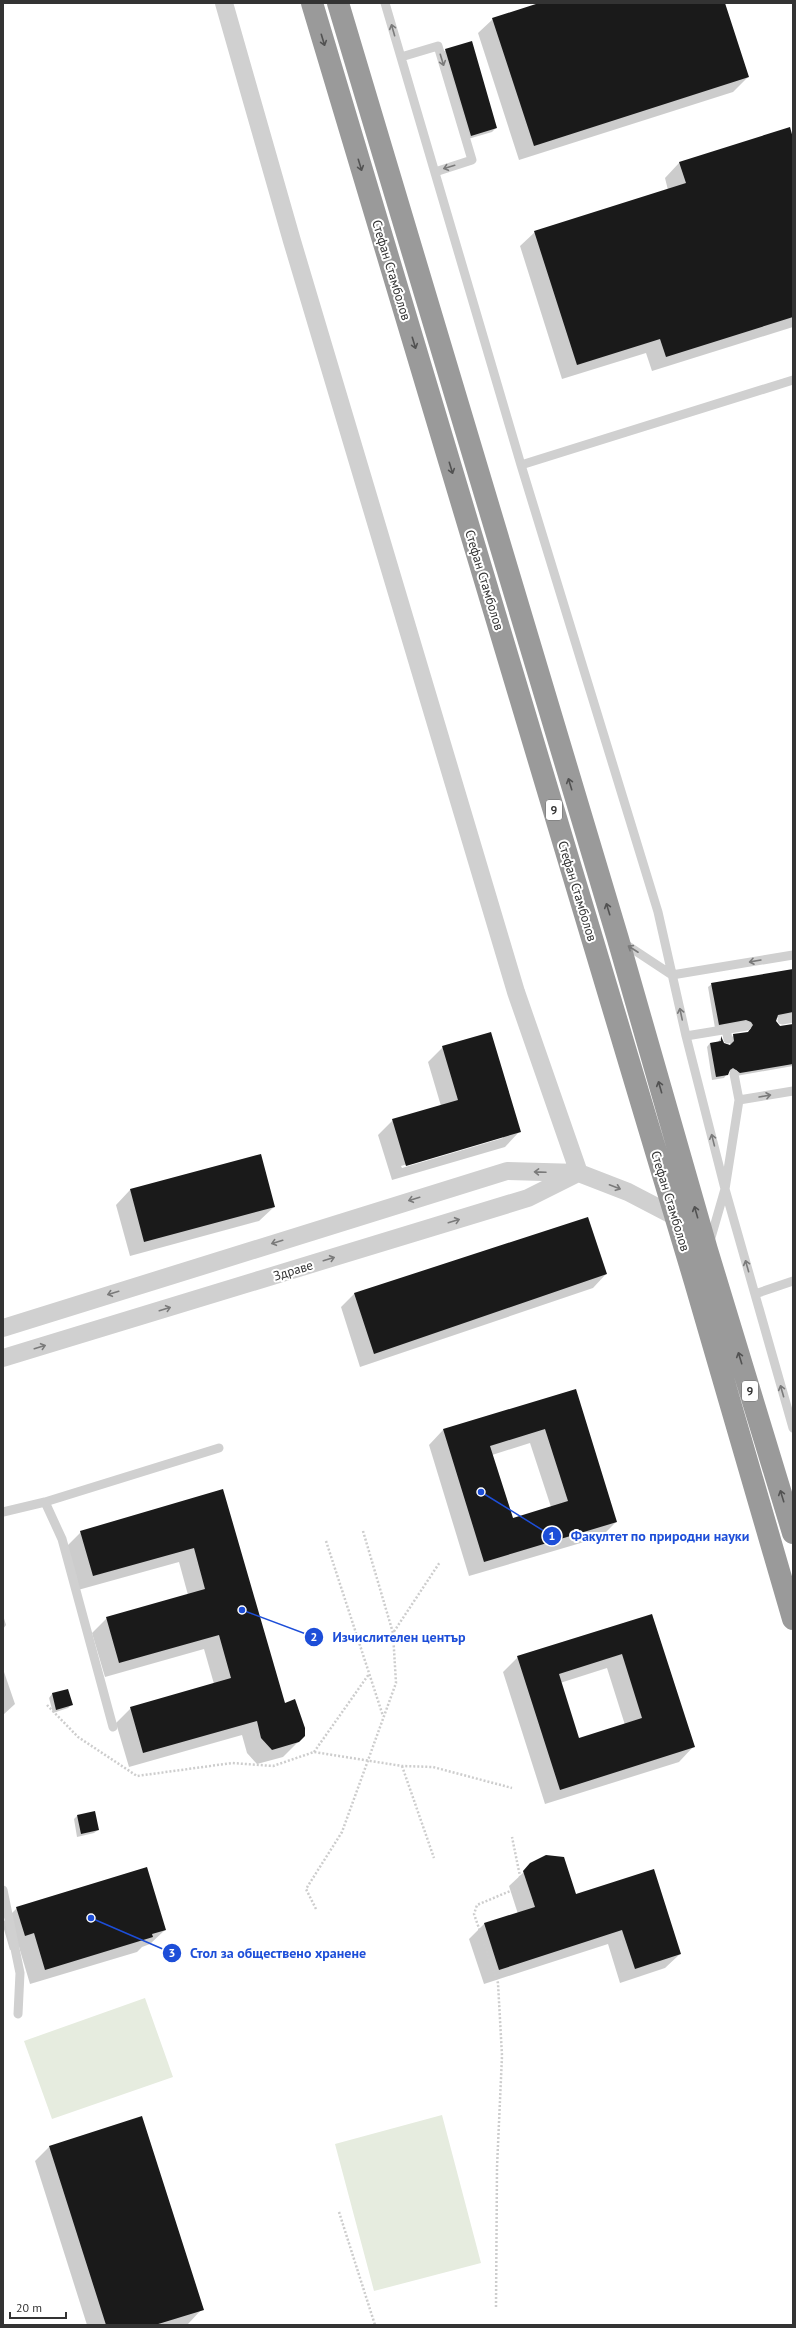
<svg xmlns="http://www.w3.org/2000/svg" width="796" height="2328" font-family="'PT Sans',sans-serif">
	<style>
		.pitch { fill: #e6ecdf }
		.shadow { fill: #0003; fill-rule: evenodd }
		.building { fill: #1a1a1a; fill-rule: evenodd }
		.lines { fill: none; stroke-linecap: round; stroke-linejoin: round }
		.path { stroke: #cdcdcd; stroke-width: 2.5; stroke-dasharray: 2 2; stroke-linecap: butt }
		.lane { stroke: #d0d0d0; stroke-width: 9 }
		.street { stroke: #d0d0d0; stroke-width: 18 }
		.highway { stroke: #9a9a9a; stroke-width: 22 }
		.oneway { stroke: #7a7a7a }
		.oneway2 { stroke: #525252 }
		.labels { text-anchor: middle; stroke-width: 4; stroke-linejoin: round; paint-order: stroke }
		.shield { fill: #fff; stroke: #707070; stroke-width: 1 }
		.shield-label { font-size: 12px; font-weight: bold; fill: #333 }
		.street-label { font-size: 13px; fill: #333; stroke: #fff }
		.leader { fill: none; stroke: #1d4ed8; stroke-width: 1.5 }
		.callout-dot { fill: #1d4ed8; stroke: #fff; stroke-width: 1.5 }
		.mark-label { font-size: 12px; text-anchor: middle; font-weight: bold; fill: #fff }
		.callout-label { font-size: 14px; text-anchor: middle; font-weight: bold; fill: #1d4ed8; stroke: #fff; stroke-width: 4; stroke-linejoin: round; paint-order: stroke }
	</style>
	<rect width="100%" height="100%" fill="#fff"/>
	<path class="pitch" d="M145 1998 173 2077 52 2119 24 2041Z
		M442 2115 481 2263 374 2291 335 2144Z"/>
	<path class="shadow" d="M542 3H724L748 77 733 92 519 160 478 33 493 19Z
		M446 50 496 128 492 132 468 139 442 53Z
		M789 129 793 141V327L652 371 646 353 562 379 520 246 535 232 668 190 665 178 679 163Z
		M793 970V1017L792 1016 775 1018 776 1024 783 1027 793 1025V1066L736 1076 729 1071 724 1078 712 1080 707 1047 710 1043 718 1042 721 1038 723 1044 730 1046V1039L734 1035 748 1033 750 1030 748 1025 715 1028 708 987 712 984Z
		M443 1047 519 1132 505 1147 392 1180 378 1135 393 1120 441 1106 428 1062ZM503 1136V1138L402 1168 401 1166Z
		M130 1190 274 1207 259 1221 130 1256 116 1205Z
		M606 1274 593 1288 360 1367 341 1307 354 1294Z
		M575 1390 616 1522 601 1537 469 1576 429 1445 443 1430ZM530 1443 551 1507 513 1519 492 1455Z
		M222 1490 284 1704 304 1736 283 1757 257 1764 247 1753 242 1735 129 1767 116 1723 131 1708 214 1684 204 1649 105 1677 92 1633 107 1618 188 1595 179 1562 78 1590 66 1547 81 1532Z
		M3 1615 6 1625 3 1629Z
		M652 1615 693 1747 679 1762 545 1804 503 1672 518 1657ZM607 1668 625 1725 578 1740 560 1683Z
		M3 1669 15 1704 3 1715Z
		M67 1690 71 1705 68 1708 53 1713 49 1698 52 1694Z
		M77 1816 98 1830 94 1833 77 1837 74 1819Z
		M524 1872 576 1895 680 1954 665 1968 620 1983 608 1944 484 1984 469 1939 484 1924 518 1914 509 1886Z
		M17 1908 165 1930 150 1944 142 1947 137 1952 30 1984 19 1947 10 1950 3 1926V1922Z
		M49 2147 202 2309 188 2324 87 2325 35 2161Z"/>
	<path class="building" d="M539 3H725L749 77 534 146 492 18Z
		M472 41 497 128 471 136 445 49Z
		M790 127 793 138V317L666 357 660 339 577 365 534 231 686 183 679 162Z
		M793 969V1012L778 1015 776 1021 780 1026 793 1024V1064L740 1073 733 1068 730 1070 728 1075 716 1077 710 1043 721 1041V1036L724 1043 730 1045 734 1041 733 1034 748 1032 753 1025 751 1022 746 1020 719 1025 711 983Z
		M491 1032 521 1132 406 1166 392 1119 458 1100 442 1046Z
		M261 1154 275 1207 144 1242 130 1189Z
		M588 1217 607 1274 374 1354 354 1293Z
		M576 1389 617 1522 484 1562 443 1429ZM545 1429 568 1501 513 1518 490 1446Z
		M223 1489 285 1703 295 1699 305 1728V1736L299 1742 272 1750 261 1738 257 1721 143 1753 130 1707 231 1678 219 1635 119 1663 106 1617 205 1589 194 1548 93 1576 80 1531Z
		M652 1614 695 1747 560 1790 517 1656ZM622 1654 642 1718 579 1738 559 1674Z
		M68 1689 73 1705 56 1710 52 1693Z
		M95 1811 99 1830 81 1834 77 1815Z
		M546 1855 564 1857 576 1894 654 1869 681 1954 635 1969 622 1930 499 1970 484 1923 535 1907 523 1871 530 1863Z
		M147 1867 166 1930 152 1934 153 1937 45 1970 34 1933 25 1936 16 1907Z
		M142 2116 204 2310 155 2325H106L49 2146Z"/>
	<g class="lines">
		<path class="path" d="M363 1531 393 1633 440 1562
			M326 1541 383 1716
			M47 1705 78 1737 137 1776 232 1763 273 1766 314 1752 402 1766 433 1767 512 1788
			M314 1752 369 1674
			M402 1766 434 1858
			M316 1909 306 1889 342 1832 396 1683 393 1633
			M339 2212 375 2325
			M496 2307 497 2167 502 2056 498 1983 474 1914 477 1905 522 1886 512 1837"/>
		<path class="lane" d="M385 3 521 465 658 912 686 1036 725 1189 793 1428
			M401 57 438 46 472 160 435 172
			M521 465 793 380
			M622 942 672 975 793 955
			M782 1020 793 1018
			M726 1029 728 1039
			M686 1036 747 1026
			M734 1074 739 1100
			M710 1241 725 1189 739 1100 793 1091
			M755 1294 793 1281
			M45 1502 62 1539 113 1727
			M3 1512 45 1502 219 1448
			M3 1890 20 1973 18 2014"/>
		<path class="street" d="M224 3 292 241 516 992 579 1173
			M3 1328 507 1171 579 1173 628 1192 676 1217
			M3 1358 528 1198 576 1174"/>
		<path class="highway" d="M312 3 695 1282 793 1619
			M338 3 618 939 707 1250 793 1533"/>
	</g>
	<defs><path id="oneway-shaft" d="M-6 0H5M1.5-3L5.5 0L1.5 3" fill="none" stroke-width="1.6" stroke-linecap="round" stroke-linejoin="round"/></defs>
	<g class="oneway">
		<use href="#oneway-shaft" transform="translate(393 30) rotate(-106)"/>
		<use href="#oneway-shaft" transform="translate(442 60) rotate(73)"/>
		<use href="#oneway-shaft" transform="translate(449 167) rotate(163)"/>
		<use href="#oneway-shaft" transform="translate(633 949) rotate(-147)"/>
		<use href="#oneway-shaft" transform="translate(755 961) rotate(170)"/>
		<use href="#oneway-shaft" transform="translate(681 1014) rotate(-102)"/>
		<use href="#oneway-shaft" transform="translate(765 1096) rotate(-10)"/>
		<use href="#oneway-shaft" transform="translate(713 1140) rotate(-104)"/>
		<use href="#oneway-shaft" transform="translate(540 1172) rotate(-178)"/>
		<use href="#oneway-shaft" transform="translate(615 1187) rotate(21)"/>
		<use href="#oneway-shaft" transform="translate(414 1199) rotate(163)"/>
		<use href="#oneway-shaft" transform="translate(454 1221) rotate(-17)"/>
		<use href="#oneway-shaft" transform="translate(277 1242) rotate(163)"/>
		<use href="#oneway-shaft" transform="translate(329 1259) rotate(-17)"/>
		<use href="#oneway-shaft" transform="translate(747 1266) rotate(-106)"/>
		<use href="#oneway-shaft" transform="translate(113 1293) rotate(163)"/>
		<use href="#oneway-shaft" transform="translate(165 1309) rotate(-17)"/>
		<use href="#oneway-shaft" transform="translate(40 1347) rotate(-17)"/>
		<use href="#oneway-shaft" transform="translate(782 1391) rotate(-106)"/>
	</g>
	<g class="oneway2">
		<use href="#oneway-shaft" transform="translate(323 40) rotate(73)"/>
		<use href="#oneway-shaft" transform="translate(360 165) rotate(73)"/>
		<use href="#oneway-shaft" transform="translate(414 343) rotate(73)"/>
		<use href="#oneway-shaft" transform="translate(451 468) rotate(73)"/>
		<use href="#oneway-shaft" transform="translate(570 784) rotate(-107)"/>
		<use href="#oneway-shaft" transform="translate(608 909) rotate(-107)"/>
		<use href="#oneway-shaft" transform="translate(660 1087) rotate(-106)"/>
		<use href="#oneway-shaft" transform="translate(696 1212) rotate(-106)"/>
		<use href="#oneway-shaft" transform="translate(740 1358) rotate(-107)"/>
		<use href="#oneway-shaft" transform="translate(782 1496) rotate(-107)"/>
	</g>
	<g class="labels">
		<g class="shield">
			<rect x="546" y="800" width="16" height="20" rx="3"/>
			<rect x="742" y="1381" width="16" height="20" rx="3"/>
		</g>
		<g class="shield-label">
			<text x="554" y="814">9</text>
			<text x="750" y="1395">9</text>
		</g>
		<g class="street-label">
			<text transform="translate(392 270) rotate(73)" y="5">Стефан Стамболов</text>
			<text transform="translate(485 580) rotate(73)" y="5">Стефан Стамболов</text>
			<text transform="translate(578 891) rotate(73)" y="5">Стефан Стамболов</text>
			<text transform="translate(671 1201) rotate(73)" y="5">Стефан Стамболов</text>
			<text transform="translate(293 1270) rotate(-17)" y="5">Здраве</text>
		</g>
	</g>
	<path class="leader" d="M481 1492L552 1536M242 1610L314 1637M91 1918L172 1953"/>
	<g class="callout-dot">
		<circle cx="481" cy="1492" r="4"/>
		<circle cx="242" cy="1610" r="4"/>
		<circle cx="91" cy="1918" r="4"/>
		<circle cx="552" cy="1536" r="10"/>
		<circle cx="314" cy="1637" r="10"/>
		<circle cx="172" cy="1953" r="10"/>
	</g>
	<g class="mark-label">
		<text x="552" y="1540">1</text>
		<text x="314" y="1641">2</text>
		<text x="172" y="1957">3</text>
	</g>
	<g class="callout-label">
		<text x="660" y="1541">Факултет по природни науки</text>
		<text x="399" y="1642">Изчислителен център</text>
		<text x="278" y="1958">Стол за обществено хранене</text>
	</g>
	<rect width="796" height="2328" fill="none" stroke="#333333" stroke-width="8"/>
	<path d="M10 2312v6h56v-6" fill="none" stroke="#333333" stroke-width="2"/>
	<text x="16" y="2312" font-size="12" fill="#333333" stroke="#ffffff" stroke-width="3" paint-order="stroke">20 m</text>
</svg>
